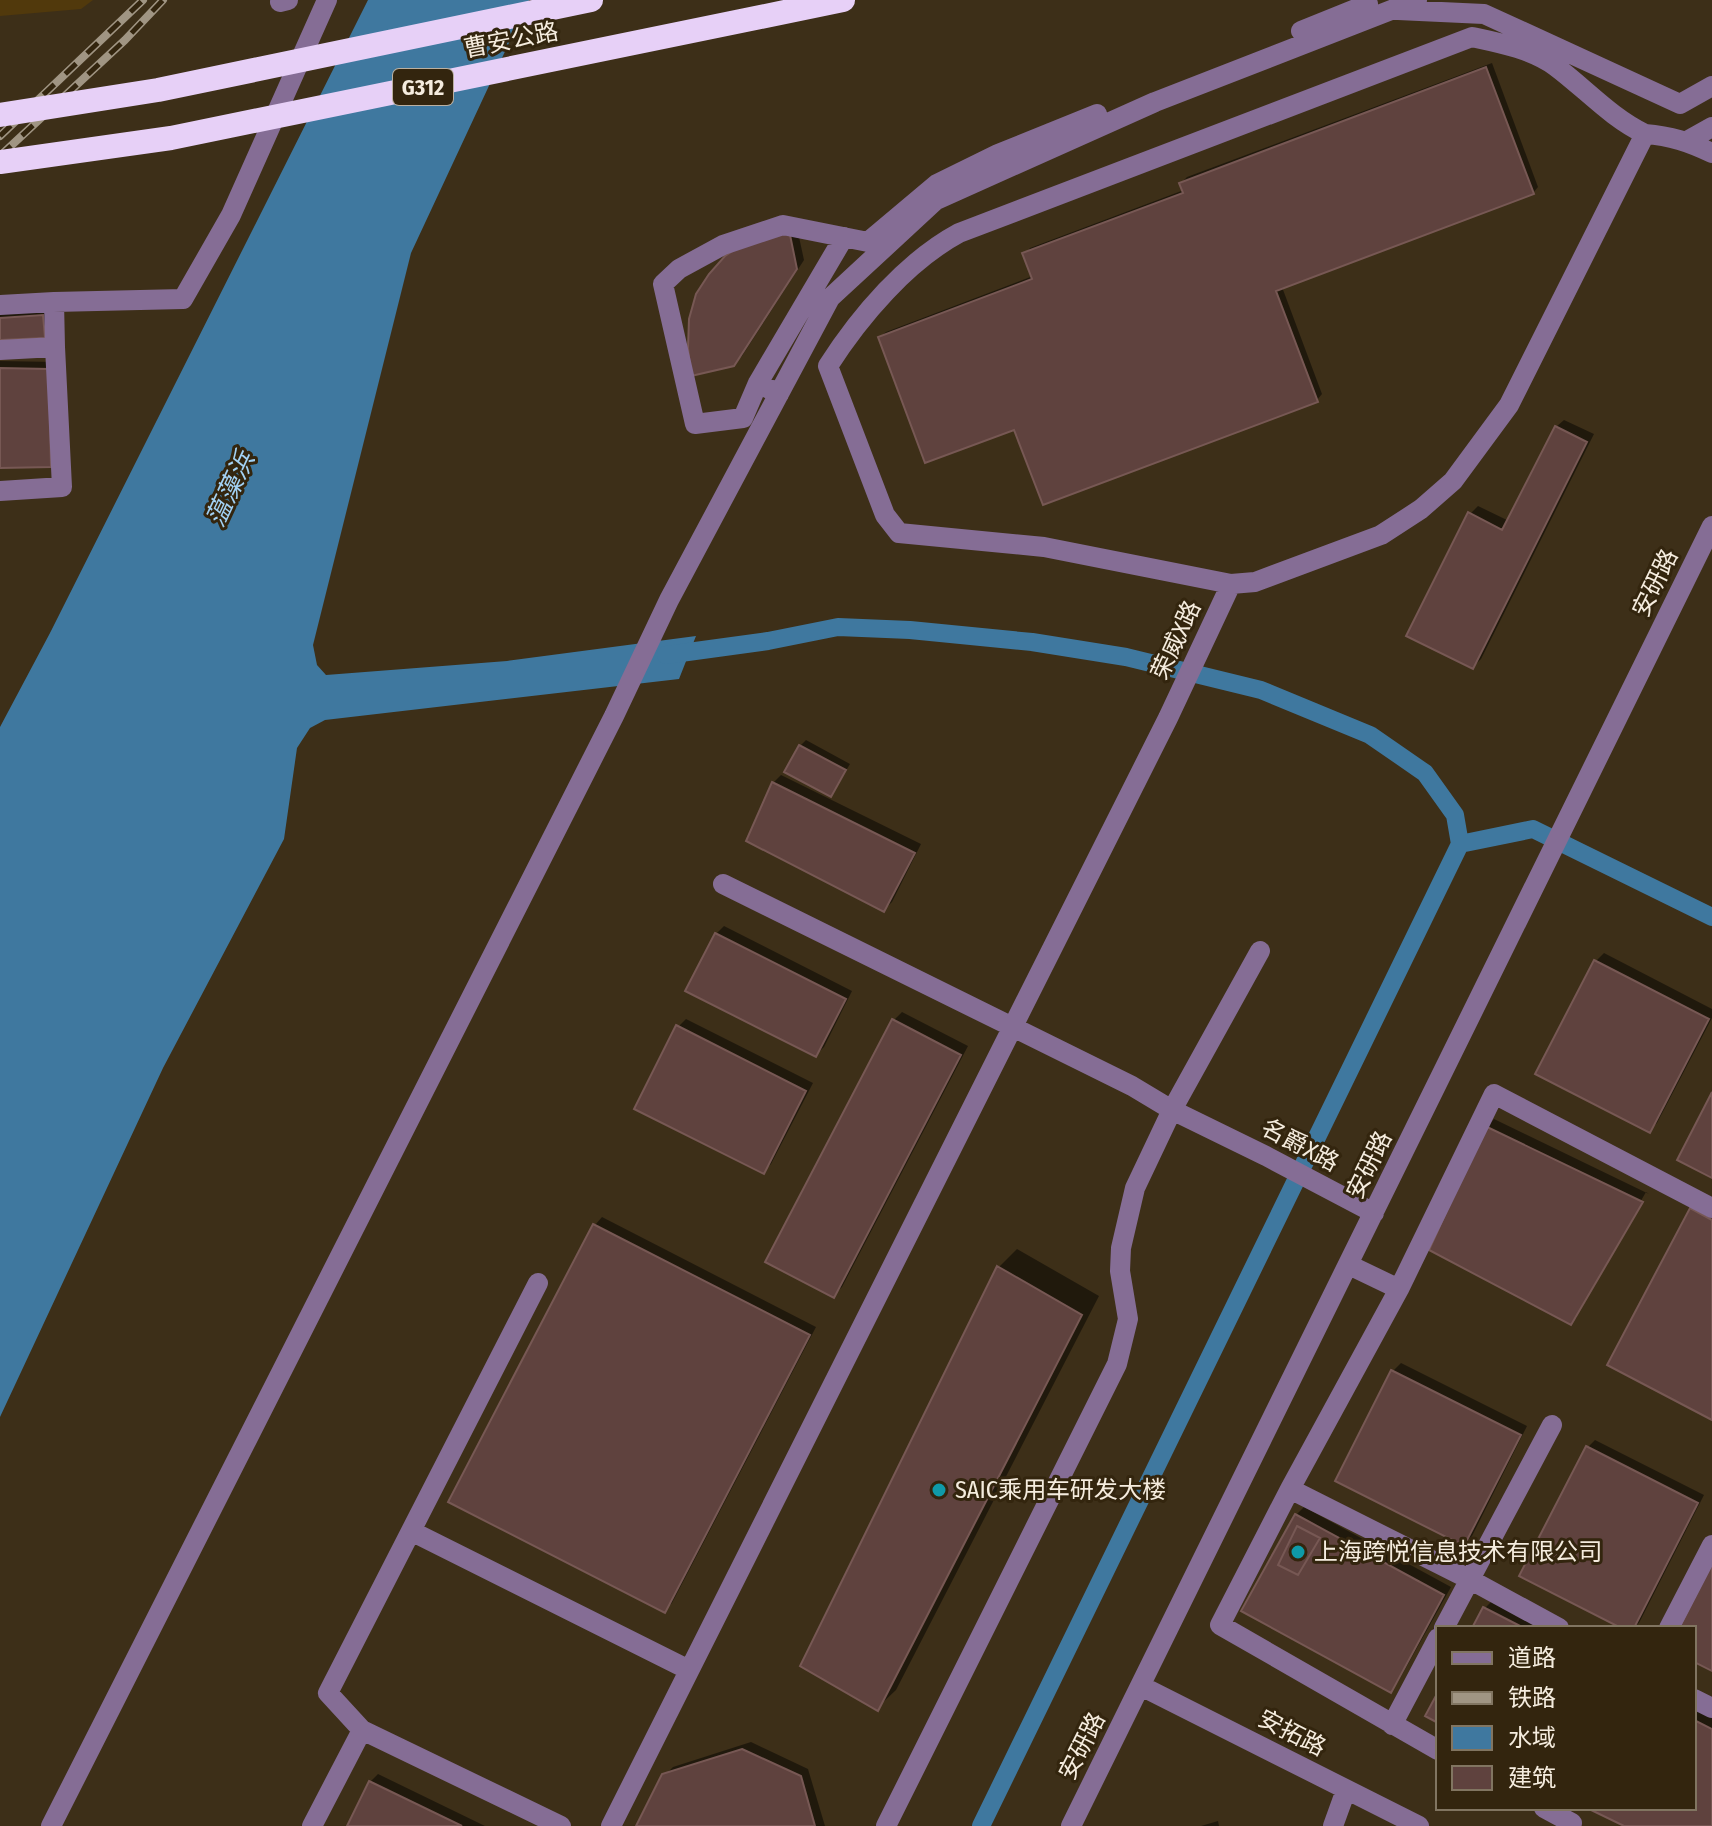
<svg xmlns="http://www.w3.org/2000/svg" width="1712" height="1826" font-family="'Fira Sans Condensed','Noto Sans SC',sans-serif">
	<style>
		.green { fill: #51390c }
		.water { fill: #3f789f }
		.shadow { fill: #0007 }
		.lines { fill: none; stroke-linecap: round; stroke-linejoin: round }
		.canal { stroke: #3f789f; stroke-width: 18 }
		.building { fill: #5f423e; stroke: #775854; stroke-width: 2 }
		.minor { stroke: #856d95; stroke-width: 20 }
		.rail-casing { stroke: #a09583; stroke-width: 8 }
		.rail { stroke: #33250e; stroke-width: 5; stroke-dasharray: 15; stroke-linecap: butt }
		.highway-bridge { stroke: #e7d0f7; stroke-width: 24 }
		.culture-dot { fill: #0f9aa8; stroke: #33250e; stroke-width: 3 }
		.labels { text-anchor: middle; stroke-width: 6; stroke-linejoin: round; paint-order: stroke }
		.shield { fill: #33250e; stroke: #bbb0a0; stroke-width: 2 }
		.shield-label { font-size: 22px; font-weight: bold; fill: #f5ecde }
		.street-label { font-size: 24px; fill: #f5ecde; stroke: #33250e }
		.poi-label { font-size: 24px; fill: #f5ecde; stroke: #33250e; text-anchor: start }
		.water-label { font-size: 26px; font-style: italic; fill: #a2d1f4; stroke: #33250e }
	</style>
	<rect width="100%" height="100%" fill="#3d2f18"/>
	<path class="green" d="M0 0H93L81 9 0 16Z"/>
	<path class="water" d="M368 0H529L411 253 313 645 317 665 326 675 507 661 696 636 679 679 325 720 310 728 297 748 284 839 163 1068 0 1417V727L50 633Z"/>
	<path class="shadow" d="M1492 63 1538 187 1533 193 1282 287 1322 394 1317 400 1016 427 880 337 886 332 1033 276 1025 254 1030 248 1184 190 1181 183 1187 177Z
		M796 223 804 260 742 356 733 364Z
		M48 311 50 330 44 336 0 339V314Z
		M0 361 56 362 0 466Z
		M1564 420 1594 434 1481 659 1473 667 1470 514 1478 506 1509 521 1556 427Z
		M806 740 850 764 831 795 800 746Z
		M781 775 921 844 892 902 884 910 773 783Z
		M724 926 852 991 824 1047 816 1055 716 934Z
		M1604 953 1712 1009V1018L1657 1123 1649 1131 1596 961Z
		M902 1012 968 1046 842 1287 834 1295 894 1020Z
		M686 1019 813 1083 771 1164 763 1172 678 1027Z
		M1494 1119 1649 1194 1646 1192 1574 1317H1577L1571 1323 1486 1127Z
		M602 1217 816 1327 672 1603 664 1611 595 1225Z
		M1017 1249 1099 1296 896 1690 877 1708 802 1665 999 1267Z
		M1401 1363 1527 1426 1472 1536 1464 1544 1337 1480 1393 1371Z
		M1595 1440 1704 1495 1639 1623 1633 1628H1626L1588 1447Z
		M1304 1507 1451 1587 1398 1682 1391 1690 1296 1515Z
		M1493 1600 1546 1628H1474L1485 1608Z
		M1694 1709 1712 1718V1826H1628L1592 1808H1694Z
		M751 1742 808 1769 825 1826H638L664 1776 673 1767Z
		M378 1774 485 1826H349L370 1782Z
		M1218 1821 1219 1826H1201Z"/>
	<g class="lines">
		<path class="canal" d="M666 655 768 641 838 627 910 630 1032 642 1126 657 1261 690 1370 735 1425 773 1455 815 1460 844 981 1826
			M1460 844 1533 829 1712 917"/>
	</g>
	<path class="building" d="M1486 67 1534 194 1276 291 1318 402 1043 505 1014 430 925 463 878 337 1032 279 1022 253 1183 193 1179 183Z
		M789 230 797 269 734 366 691 376 688 348 689 319 696 294 709 274 725 256 746 242Z
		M43 315 45 338 0 340V318Z
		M0 368 49 369 51 467 0 468Z
		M1555 426 1587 442 1473 669 1406 636 1468 512 1502 530Z
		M799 745 846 770 831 797 784 772Z
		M772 782 915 853 884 912 746 841Z
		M715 933 846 999 816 1057 685 991Z
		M1594 960 1709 1019 1650 1133 1535 1074Z
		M892 1019 961 1055 834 1298 765 1262Z
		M676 1025 806 1091 764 1174 634 1109Z
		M1712 1092V1178L1677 1160Z
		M1485 1126 1643 1202 1571 1325 1429 1250Z
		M1690 1208 1712 1220V1420L1607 1365Z
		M593 1224 810 1335 665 1613 448 1502Z
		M997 1266 1082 1315 878 1711 800 1666Z
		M1391 1370 1521 1435 1464 1546 1335 1481Z
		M1586 1446 1698 1503 1634 1628H1621L1519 1576Z
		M1295 1514 1444 1595 1391 1693 1241 1611Z
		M1297 1526 1320 1538 1298 1575 1278 1565Z
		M1712 1563V1671L1694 1662V1628H1679Z
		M1483 1607 1524 1628H1472Z
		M1438 1692V1723L1425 1716Z
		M1694 1720 1712 1729V1826H1624L1587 1808H1694Z
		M742 1749 801 1776 815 1826H636L662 1774Z
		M369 1781 462 1826H347Z"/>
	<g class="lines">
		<path class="minor" d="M280 2 288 0
			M1398 10 1484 14 1680 104 1712 86
			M1301 31 1368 4
			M1472 37C1500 43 1531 49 1555 66 1586 89 1610 117 1645 134L1509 405 1453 481 1421 509 1381 535 1255 582 1231 584 1044 547 899 533 885 515 828 366C860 316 907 261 959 233Z
			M1645 134C1671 136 1689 142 1712 153
			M1687 141 1712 127
			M54 302 183 299 231 215 327 0
			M0 305 54 302 55 347
			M0 350 55 347 62 487 0 491
			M758 383 844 237
			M779 394 758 383 743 418 695 424 663 284 679 269 723 245 783 225 868 242 937 184 998 154 1097 114
			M723 884 1132 1086 1172 1110 1266 1156 1374 1213
			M1349 1265 1399 1289 1290 1489 1469 1579 1559 1628
			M1399 1289 1494 1094 1712 1208
			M1290 1489 1220 1625 1438 1750
			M411 1531 689 1670
			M1444 1628 1552 1425
			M1669 1628 1712 1545
			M1141 1686 1419 1826
			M1694 1699 1712 1708
			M1392 1725 1438 1638
			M362 1730 328 1693 538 1283
			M1544 1808 1572 1823 1571 1826
			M51 1826 614 716 669 600 830 298 936 200 1155 102 1417 0
			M312 1826 362 1730 561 1826
			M611 1826 1168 718 1231 584
			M886 1826 1117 1364 1128 1319 1120 1271 1121 1248 1135 1188 1172 1110 1260 951
			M1071 1826 1712 526
			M1333 1826 1346 1790"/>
		<g class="rail-casing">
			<path id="rail" d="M0 136 143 0
				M0 156 125 40 163 0"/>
		</g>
		<use href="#rail" class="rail"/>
		<path class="highway-bridge" d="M0 115 158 90 591 0
			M0 162 171 138 843 0"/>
	</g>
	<g class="culture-dot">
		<circle cx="939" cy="1490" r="8"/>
		<circle cx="1298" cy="1552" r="8"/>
	</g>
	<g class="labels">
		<rect class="shield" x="393" y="69" width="60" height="36" rx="6"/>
		<g class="shield-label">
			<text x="423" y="95">G312</text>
		</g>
		<g class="street-label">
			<text transform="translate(511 40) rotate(-11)" y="8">曹安公路</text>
			<text transform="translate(1655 583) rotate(-64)" y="8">安研路</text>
			<text transform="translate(1176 640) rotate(-65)" y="8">荣威X路</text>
			<text transform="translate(1300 1145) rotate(28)" y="8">名爵X路</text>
			<text transform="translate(1369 1165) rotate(-64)" y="8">安研路</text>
			<text transform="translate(1292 1733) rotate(27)" y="8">安拓路</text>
			<text transform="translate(1082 1746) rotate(-63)" y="8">安研路</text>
		</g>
		<g class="poi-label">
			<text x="955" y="1498">SAIC乘用车研发大楼</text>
			<text x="1314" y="1560">上海跨悦信息技术有限公司</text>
		</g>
		<g class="water-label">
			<text transform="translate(230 489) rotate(-65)" y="9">蕰藻浜</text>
		</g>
	</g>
	<rect x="1436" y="1626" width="260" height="184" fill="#33250e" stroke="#817561" stroke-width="2"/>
	<rect x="1452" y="1652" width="40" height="12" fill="#856d95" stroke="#817561" stroke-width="2"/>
	<text x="1508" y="1666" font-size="24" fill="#f5ecde">道路</text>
	<rect x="1452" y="1692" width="40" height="12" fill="#a09583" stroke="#817561" stroke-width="2"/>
	<text x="1508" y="1706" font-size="24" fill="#f5ecde">铁路</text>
	<rect x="1452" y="1726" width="40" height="24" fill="#3f789f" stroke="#817561" stroke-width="2"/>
	<text x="1508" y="1746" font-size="24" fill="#f5ecde">水域</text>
	<rect x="1452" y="1766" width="40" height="24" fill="#5f423e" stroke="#817561" stroke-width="2"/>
	<text x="1508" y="1786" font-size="24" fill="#f5ecde">建筑</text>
</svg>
